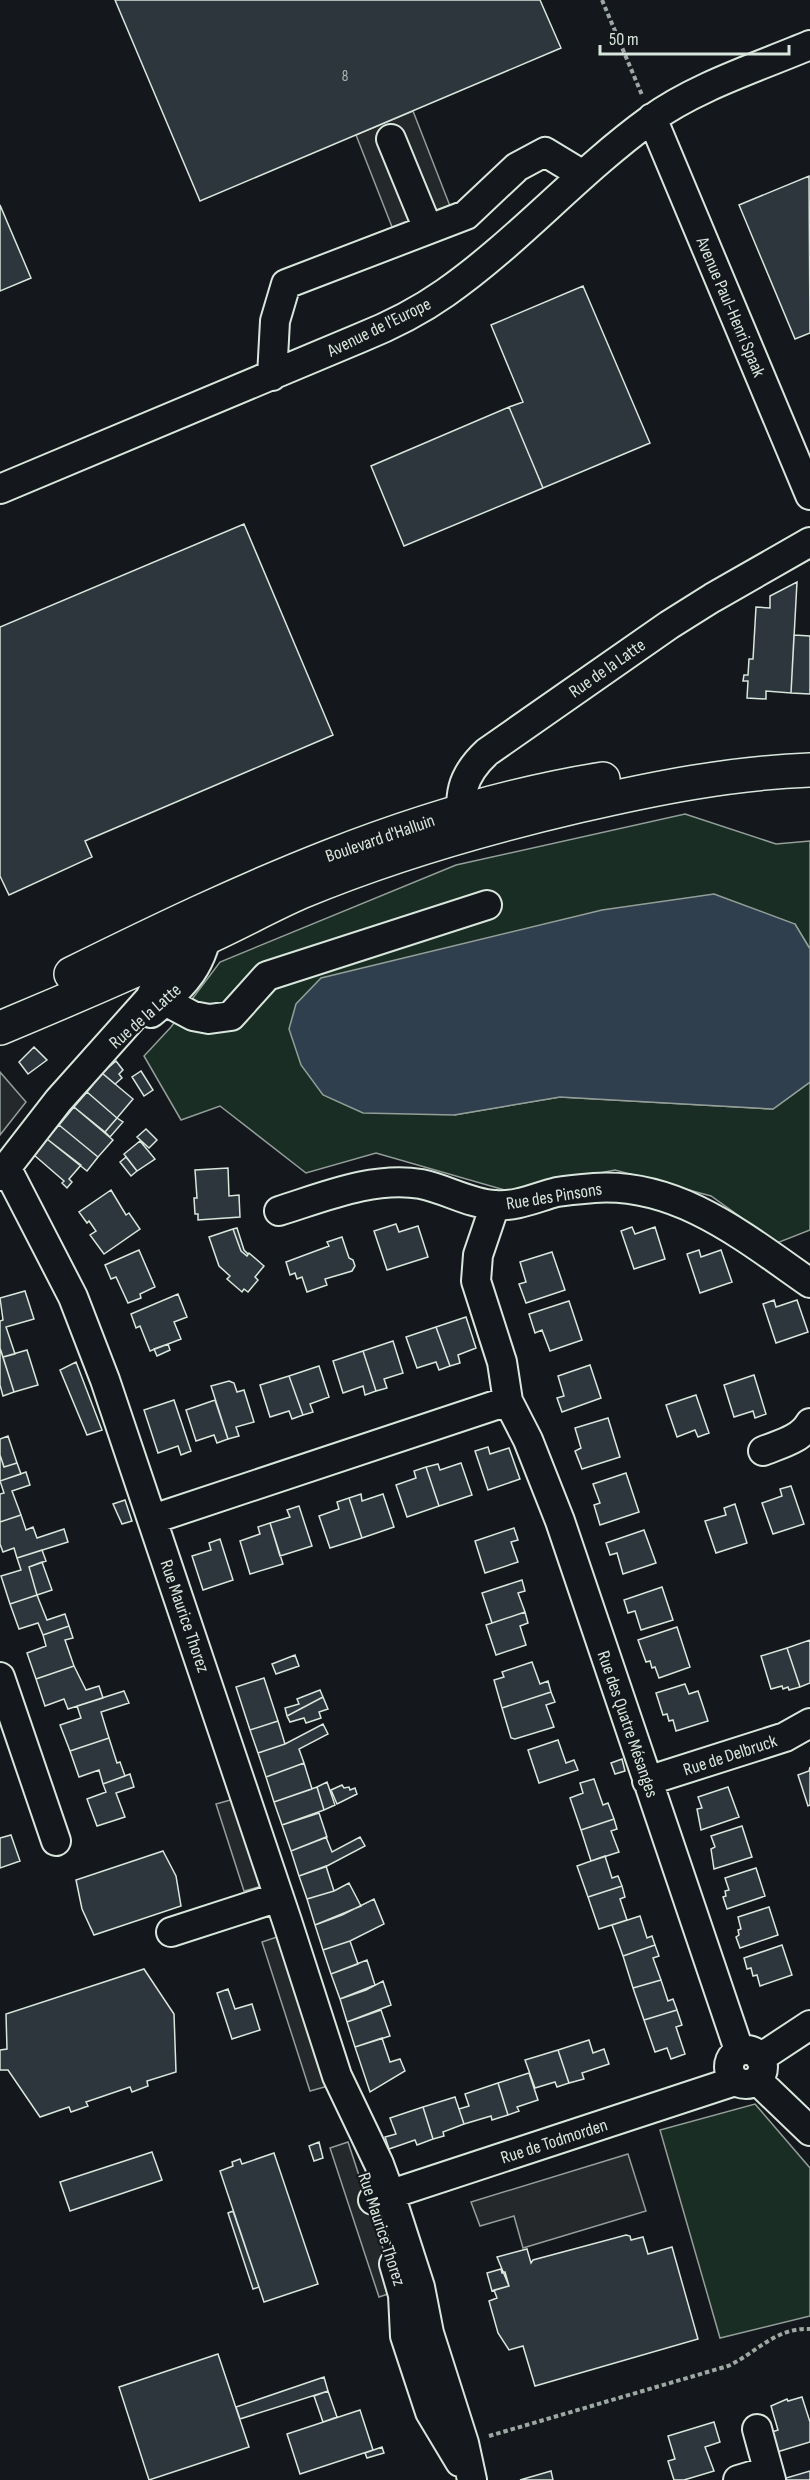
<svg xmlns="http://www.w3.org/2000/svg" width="810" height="2480" font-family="'Sofia Sans Condensed',sans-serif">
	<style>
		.green { fill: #1a2d24; stroke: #939e99; stroke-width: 1.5 }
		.parking { fill: #24282b; stroke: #939e99; stroke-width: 1.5 }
		.water { fill: #2f3f4d; stroke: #939e99; stroke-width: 1.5 }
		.building { fill: #2c363c; stroke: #d8e6dc; stroke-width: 1.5 }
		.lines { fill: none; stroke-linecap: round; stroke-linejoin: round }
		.minor-casing { stroke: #d8e6dc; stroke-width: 32 }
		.major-casing { stroke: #d8e6dc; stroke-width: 36 }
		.path { stroke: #9da8a2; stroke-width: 4; stroke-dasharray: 4.5 3; stroke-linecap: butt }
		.minor { stroke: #14181c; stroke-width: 28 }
		.major { stroke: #14181c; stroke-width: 33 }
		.labels { text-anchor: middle; stroke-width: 4.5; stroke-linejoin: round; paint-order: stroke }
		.number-label { font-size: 15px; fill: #adbab4 }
		.street-label { font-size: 18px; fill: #d8e6dc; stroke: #14181c }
	</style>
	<rect width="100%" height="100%" fill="#14181c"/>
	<path class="green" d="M685 814 776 844 810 841V949L795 924 454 1115 560 1097 773 1109 810 1082V1230L777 1243 711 1196 615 1170 508 1191 376 1153 306 1173 220 1106 181 1120 144 1056 171 1027 220 962 456 865Z
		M755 2104 810 2168V2316L720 2338 660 2130Z"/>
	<path class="parking" d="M413 111 450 206 394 232 356 135Z
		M0 1072 26 1102 0 1135Z
		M234 1799 262 1886 244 1891 216 1804Z
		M280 1936 328 2086 310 2091 262 1942Z
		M348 2142 397 2291 379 2297 330 2148Z
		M628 2154 646 2211 523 2248 514 2216 480 2226 471 2202Z"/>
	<path class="water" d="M714 894 795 924 810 949V1082L773 1109 560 1097 454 1115 363 1113 323 1095 301 1065 289 1029 296 1004 321 978 602 910Z"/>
	<path class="building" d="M115 0H540L561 48 200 201Z
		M809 176 810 333 795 339 739 205Z
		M0 205 31 278 0 291Z
		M583 286 650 443 543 488 509 407 523 402 491 325Z
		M509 407 543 488 404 546 371 466Z
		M244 524 333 735 85 841 92 857 9 895 0 876V627Z
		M797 582 791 693 766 691V699L747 698 748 681H743L744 675H748L749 659H753L756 607 770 608V596Z
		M794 635 810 636V694L791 693Z
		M34 1047 47 1060 28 1074 19 1062Z
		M116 1061 123 1070 119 1074 122 1078 115 1084 102 1073Z
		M141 1071 153 1090 144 1096 132 1077Z
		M102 1073 133 1099 117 1118 87 1092Z
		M87 1092 117 1118 105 1132 74 1107Z
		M74 1107 113 1140 98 1157 59 1125Z
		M117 1118 123 1122 110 1137 105 1132Z
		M59 1125 98 1157 87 1171 47 1139Z
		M146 1129 157 1140 149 1148 137 1137Z
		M47 1139 81 1165 69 1179 72 1182 67 1188 62 1183 64 1181 34 1155Z
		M140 1141 155 1159 137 1171 124 1154Z
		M126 1157 137 1171 131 1176 120 1162Z
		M228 1168 229 1196 239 1195 240 1217 198 1220V1214H195L194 1198H197L195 1170Z
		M111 1190 126 1215 129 1213 140 1229 104 1254 90 1235 96 1231 89 1221 87 1223 79 1212Z
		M396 1224 399 1232 418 1226 428 1257 387 1270 374 1231Z
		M632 1227 635 1234 655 1227 665 1259 634 1269 621 1231Z
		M237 1228 244 1250 248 1254 247 1256 241 1251 233 1229Z
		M233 1229 241 1251 247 1256 249 1253 264 1266 255 1277 258 1280 248 1292 244 1289 242 1292 227 1279 230 1276 219 1266 209 1237Z
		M342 1237 349 1258 353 1260 355 1266 352 1271 325 1279 327 1285 307 1292 302 1277 297 1279 295 1273 290 1275 286 1262 329 1246 327 1242Z
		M139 1250 155 1287 140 1294 141 1298 128 1303 116 1277 111 1279 105 1265Z
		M699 1250 701 1257 721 1250 732 1282 700 1293 687 1254Z
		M552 1252 565 1290 526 1303 519 1284 526 1282 520 1262Z
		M25 1291 34 1319 6 1327 15 1354 3 1357 0 1348V1321L3 1320 0 1298Z
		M178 1294 187 1317 174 1322 181 1339 150 1351 140 1326 136 1328 131 1314Z
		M774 1300 776 1307 797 1300 808 1332 776 1343 763 1304Z
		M569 1301 582 1340 550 1351 542 1330 535 1333 529 1314Z
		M466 1317 476 1348 458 1355 460 1363 450 1366 436 1327Z
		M436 1327 450 1366 439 1370 436 1362 417 1368 406 1337Z
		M393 1341 403 1373 384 1379 387 1388 376 1391 363 1351Z
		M168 1344 170 1350 157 1356 154 1349Z
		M0 1348 14 1392 3 1396 0 1385Z
		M27 1350 38 1385 14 1392 3 1357Z
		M363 1351 376 1391 365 1395 363 1386 343 1393 333 1361Z
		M76 1362 102 1430 87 1435 60 1370Z
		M590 1365 601 1398 562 1412 557 1398 564 1396 558 1376Z
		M319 1366 329 1397 310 1404 313 1412 303 1415 289 1376Z
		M754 1375 766 1414 755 1418 753 1411 734 1417 724 1385Z
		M289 1376 303 1415 292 1419 289 1411 270 1417 260 1385Z
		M229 1381 234 1383 237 1392 244 1390 254 1422 236 1427 239 1436 228 1439 211 1386Z
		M696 1395 709 1433 698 1437 695 1430 677 1437 666 1405Z
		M174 1400 191 1451 181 1455 178 1446 158 1453 144 1410Z
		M215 1400 228 1439 217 1443 214 1435 196 1441 186 1410Z
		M608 1418 620 1457 582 1469 575 1451 581 1448 575 1428Z
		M8 1436 17 1463 4 1467 0 1455V1439Z
		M488 1447 490 1454 509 1448 520 1479 488 1490 475 1451Z
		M0 1455 4 1467 17 1463 21 1474 0 1481Z
		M461 1463 472 1495 439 1506 426 1467 438 1464 440 1470Z
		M426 1467 439 1506 407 1517 396 1485 416 1478 414 1471Z
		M26 1472 30 1485 12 1491 21 1515 0 1522V1494L4 1493 0 1481Z
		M626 1473 639 1512 600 1525 594 1505 600 1503 593 1484Z
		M791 1486 804 1524 773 1534 762 1503 782 1496 780 1489Z
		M361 1494 362 1501 383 1494 394 1527 362 1538 349 1498Z
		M349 1498 362 1538 330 1548 319 1516 339 1509 337 1502Z
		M125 1500 132 1521 122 1524 113 1504Z
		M735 1504 747 1543 716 1553 705 1521 726 1515 724 1508Z
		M299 1506 312 1546 280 1556 270 1523 290 1517 287 1510Z
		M21 1515 26 1530 33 1527 37 1538 64 1529 68 1542 17 1558 14 1548 3 1552 0 1544V1522Z
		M270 1523 283 1564 250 1574 240 1541 260 1534 258 1527Z
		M514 1528 518 1540 511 1542 518 1562 485 1573 475 1541Z
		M644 1530 656 1563 623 1574 617 1553 610 1555 606 1543Z
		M220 1539 233 1580 203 1590 192 1556 211 1550 209 1543Z
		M42 1550 46 1561 29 1567 37 1595 10 1604 1 1576 21 1570 17 1558Z
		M42 1562 52 1590 37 1595 29 1567Z
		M522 1580 525 1591 518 1593 525 1612 492 1623 482 1593Z
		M662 1587 673 1620 641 1630 635 1611 628 1613 624 1600Z
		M37 1595 47 1620 65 1614 69 1626 43 1635 38 1623 19 1629 10 1604Z
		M525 1612 528 1623 520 1626 526 1645 496 1655 486 1625Z
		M69 1626 73 1638 65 1640 74 1666 36 1679 27 1653 46 1646 43 1635Z
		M677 1627 690 1667 659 1678 655 1667 652 1668 650 1661 646 1662 638 1640Z
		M810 1640V1683L800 1687 787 1648Z
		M787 1648 800 1687 789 1690 788 1687 783 1689 782 1686 771 1689 761 1656Z
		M295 1655 299 1666 276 1674 272 1664Z
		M532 1662 540 1684 548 1681 551 1692 502 1708 494 1680 504 1677 502 1672Z
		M74 1666 86 1690 99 1686 103 1698 68 1709 64 1699 45 1706 36 1679Z
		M264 1678 278 1721 250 1730 236 1687Z
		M685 1684 689 1694 698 1691 708 1721 676 1731 673 1720 669 1721 667 1714 663 1715 656 1693Z
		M320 1690 323 1697 287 1716 285 1708 299 1704 297 1699Z
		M124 1691 129 1703 101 1712 109 1738 70 1751 60 1725 81 1718 77 1706Z
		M551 1692 555 1702 546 1705 554 1727 515 1739 511 1738 502 1708Z
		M323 1697 328 1709 319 1712 321 1718 306 1723 304 1718 290 1722 287 1716Z
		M278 1721 285 1744 258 1753 250 1730Z
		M323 1724 328 1734 299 1749 304 1763 266 1777 258 1753 285 1744Z
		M109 1738 117 1763 120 1762 125 1776 103 1784 99 1770 79 1777 70 1751Z
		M558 1740 566 1763 574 1760 578 1770 539 1783 528 1750Z
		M622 1759 625 1771 615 1774 611 1763Z
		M304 1763 312 1789 274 1802 266 1777Z
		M810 1767V1805L808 1806 798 1775 809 1771Z
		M130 1774 134 1787 116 1793 125 1817 97 1826 87 1799 106 1792 103 1784Z
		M594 1779 603 1805 608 1803 614 1819 581 1830 570 1798 583 1793 580 1783Z
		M327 1782 335 1805 324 1810 317 1787Z
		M342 1785 344 1788 349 1787 350 1790 355 1788 357 1794 337 1804 331 1790Z
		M317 1787 324 1810 282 1825 274 1802Z
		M728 1787 739 1817 701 1830 697 1809 702 1808 698 1797Z
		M319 1813 327 1837 291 1851 282 1825Z
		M614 1819 617 1829 611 1831 619 1852 591 1861 581 1830Z
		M742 1826 752 1857 714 1869 711 1849 715 1847 711 1836Z
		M11 1835 20 1861 0 1868V1838Z
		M326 1837 332 1852 360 1837 365 1846 325 1867 299 1876 291 1851Z
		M163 1851 176 1876 181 1906 94 1935 82 1909 76 1880Z
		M605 1856 612 1878 618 1876 622 1886 588 1897 577 1866Z
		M326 1866 334 1891 307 1899 299 1876Z
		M756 1868 765 1896 727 1909 723 1897 726 1896 725 1891 729 1890 725 1878Z
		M349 1883 361 1906 315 1925 307 1899 334 1891Z
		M622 1886 625 1897 620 1899 627 1920 599 1929 588 1897Z
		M374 1899 384 1924 350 1941 323 1950 315 1925 342 1915Z
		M769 1907 778 1935 740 1948 736 1937 739 1935 738 1930 741 1929 738 1917Z
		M640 1916 647 1938 652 1936 655 1945 623 1956 612 1925Z
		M350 1941 358 1964 331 1974 323 1950Z
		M655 1945 659 1956 653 1958 661 1980 633 1988 623 1956Z
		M782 1945 792 1975 760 1986 757 1975 753 1976 751 1968 747 1969 744 1958Z
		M367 1960 375 1985 340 1999 331 1974Z
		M144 1969 174 2014 176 2072 147 2081 148 2086 132 2092 130 2087 86 2102 88 2106 71 2112 69 2107 40 2117 8 2070H0V2050L7 2049 6 2014Z
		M661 1980 668 2001 673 1999 677 2010 644 2020 633 1988Z
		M383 1981 391 2005 347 2022 340 1999 366 1990Z
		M228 1989 235 2009 252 2004 260 2030 232 2039 217 1993Z
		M381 2010 390 2036 355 2047 347 2022Z
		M677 2010 682 2025 676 2027 685 2054 671 2059 667 2048 655 2052 644 2020Z
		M382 2038 390 2062 400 2059 405 2071 370 2092 355 2047Z
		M589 2040 593 2053 604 2049 609 2064 582 2073 584 2079 569 2083 558 2050Z
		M558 2050 569 2083 557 2087 555 2082 535 2088 525 2060Z
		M529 2073 538 2100 517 2107 519 2111 508 2115 498 2083Z
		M498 2083 508 2115 492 2120 491 2116 464 2124 459 2109 469 2106 465 2094Z
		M455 2097 464 2124 443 2132 444 2136 433 2139 423 2107Z
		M423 2107 433 2139 417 2145 415 2140 389 2149 385 2137 396 2134 390 2118Z
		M319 2142 323 2158 314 2161 309 2146Z
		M152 2152 162 2180 70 2211 60 2182Z
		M274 2153 318 2284 264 2302 220 2171 233 2166 232 2162 240 2159 242 2164Z
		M233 2211 259 2287 253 2289 228 2213Z
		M626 2235 630 2236 631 2240 643 2237 648 2254 672 2247 698 2339 535 2386 523 2346 509 2350 498 2333 489 2301 497 2298 494 2290 509 2286 497 2257 527 2249 531 2263 533 2260Z
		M501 2269 502 2273 505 2272 509 2286 492 2291 487 2273Z
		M218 2354 249 2447 149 2480 119 2387Z
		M324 2377 328 2391 240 2419 236 2407Z
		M328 2391 337 2417 323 2422 314 2396Z
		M802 2397 810 2422V2442L777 2452 772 2432 778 2430 771 2406 787 2399 788 2401Z
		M360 2410 373 2450 300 2474 287 2434Z
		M714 2422 720 2442 705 2447 714 2471 684 2480H674L668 2461 675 2459 668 2436Z
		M382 2447 384 2453 367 2458 365 2453Z
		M551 2471 553 2480H520Z
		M810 2471V2480H786V2478Z"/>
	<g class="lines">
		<g class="minor-casing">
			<path id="minor" d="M652 118 810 495
				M391 139 428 229
				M272 376 275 321 286 284 466 215 517 167 545 152 583 175
				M0 489 360 338C390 326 418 312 445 293 518 242 577 173 650 120 695 87 758 67 810 45
				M462 831C459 796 460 777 487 752L669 625 712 598 810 542
				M165 1001 193 1016 209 1019 231 1016 267 976 487 905
				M151 1013C184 986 205 964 209 920
				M6 1167 73 1297 105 1380 287 1921 337 2076 379 2164 390 2194 420 2287 429 2333 464 2443 472 2480
				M0 1176 58 1101 150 998 166 964 167 939
				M495 1205 478 1255 476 1281 502 1362 508 1401 528 1440 560 1521 739 2050
				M279 1211C324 1197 373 1176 421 1184 446 1189 470 1204 495 1205 517 1207 537 1197 557 1192 569 1190 582 1189 594 1188 678 1182 745 1238 810 1283
				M763 1451C780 1444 800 1440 810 1423
				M153 1519 508 1401
				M0 1677 56 1841
				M647 1781 785 1737 810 1723
				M171 1932 279 1897
				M729 2067a17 17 0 1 1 34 0a17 17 0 1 1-34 0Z
				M760 2058 810 2025
				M757 2080 810 2131
				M373 2200 735 2081
				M394 2264 403 2295 405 2336 430 2412 460 2462
				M757 2429 771 2480
				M738 2480 768 2471"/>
		</g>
		<g class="major-casing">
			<path id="major" d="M71 974C241 890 414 809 603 779
				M0 1028C70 999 139 969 208 937 239 923 269 906 301 892 390 855 484 828 578 806 655 788 731 773 810 770"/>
		</g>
		<path class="path" d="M602 0 642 95
			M489 2436 728 2366C756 2353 776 2327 810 2329"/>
		<use href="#minor" class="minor"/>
		<use href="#major" class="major"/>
	</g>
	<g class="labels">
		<g class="number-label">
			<text x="345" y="81">8</text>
		</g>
		<g class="street-label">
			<text transform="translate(731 307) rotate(67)" y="6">Avenue Paul-Henri Spaak</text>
			<text transform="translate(379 327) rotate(-26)" y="6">Avenue de l'Europe</text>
			<text transform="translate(607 668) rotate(-35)" y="6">Rue de la Latte</text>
			<text transform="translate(380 838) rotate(-19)" y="6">Boulevard d'Halluin</text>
			<text transform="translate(145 1016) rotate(-41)" y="6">Rue de la Latte</text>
			<text transform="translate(554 1196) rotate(-9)" y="6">Rue des Pinsons</text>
			<text transform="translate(185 1616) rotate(71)" y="6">Rue Maurice Thorez</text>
			<text transform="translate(628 1724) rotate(71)" y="6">Rue des Quatre Mésanges</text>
			<text transform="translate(730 1755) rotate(-18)" y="6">Rue de Delbruck</text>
			<text transform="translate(554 2141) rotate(-18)" y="6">Rue de Todmorden</text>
			<text transform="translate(382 2229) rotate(72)" y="6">Rue Maurice Thorez</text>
		</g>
	</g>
	<path d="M600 45v9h189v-9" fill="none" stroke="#d8e6dc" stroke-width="3"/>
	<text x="609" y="45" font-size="18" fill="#d8e6dc" stroke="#14181c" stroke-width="4.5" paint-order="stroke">50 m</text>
</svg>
